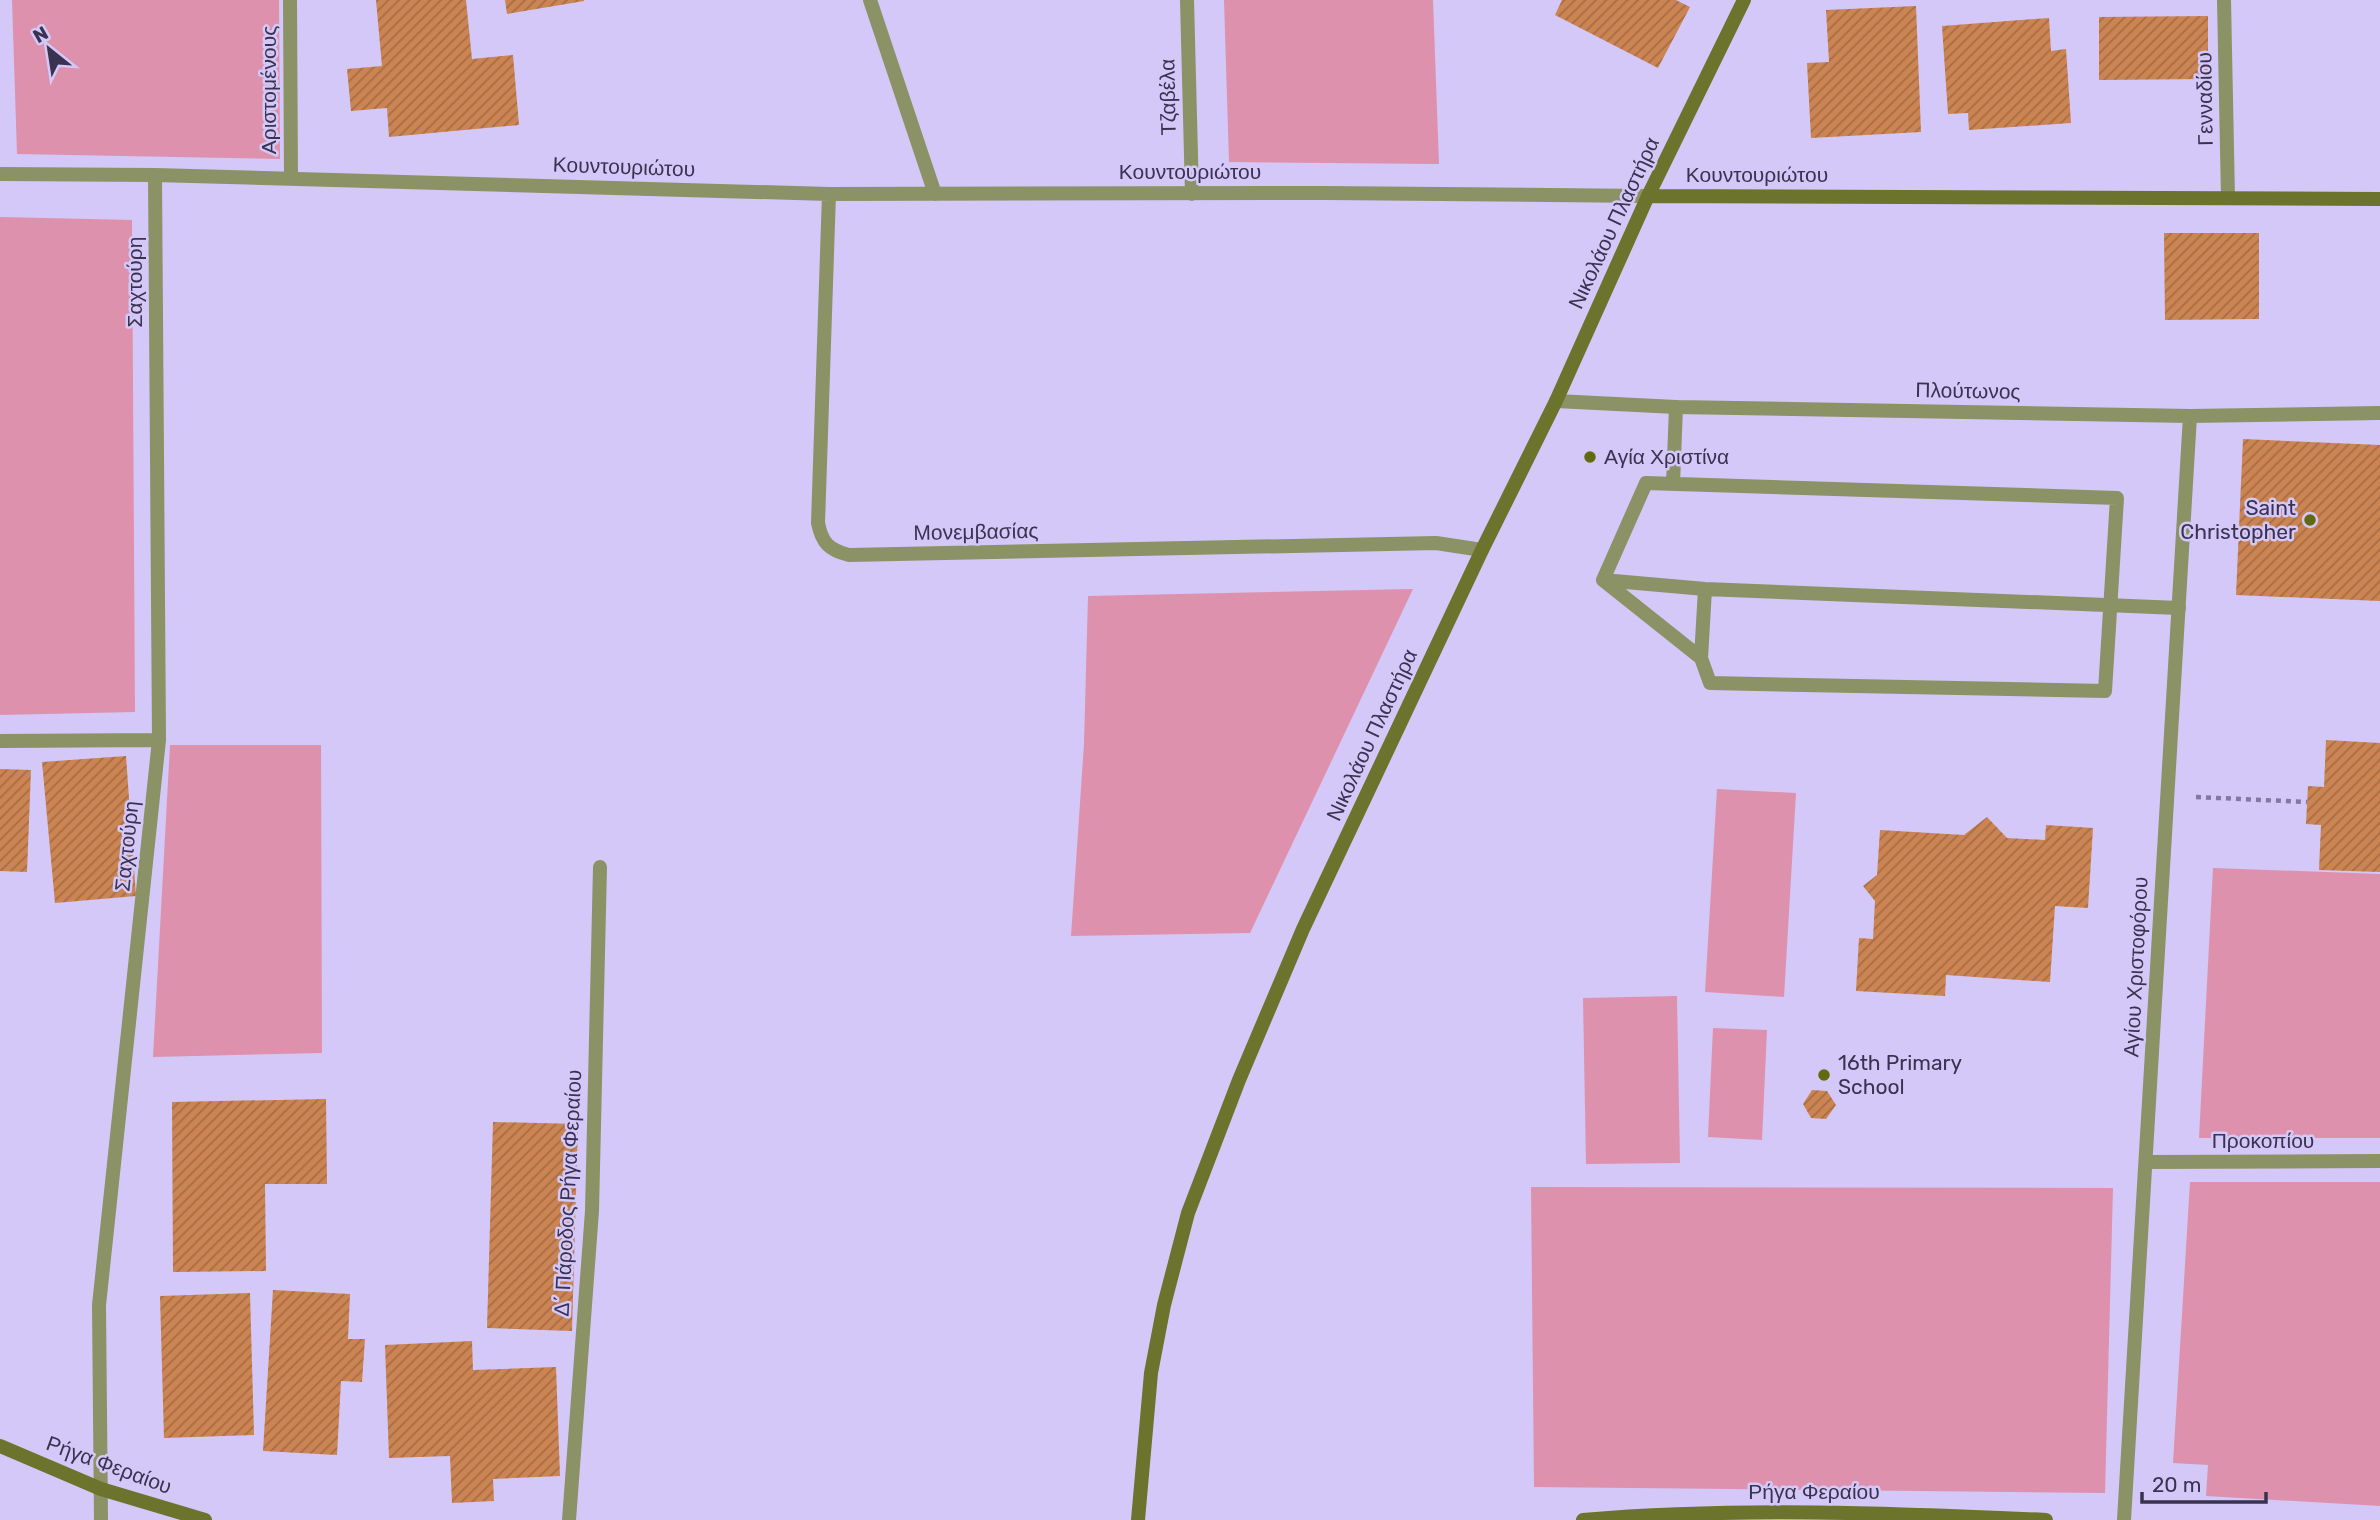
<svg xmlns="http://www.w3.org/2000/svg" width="2380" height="1520" font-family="Rubik,sans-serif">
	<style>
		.green { fill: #dd91ad }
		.building { fill: url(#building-hatch) }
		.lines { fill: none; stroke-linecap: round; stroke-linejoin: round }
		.path { stroke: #8379a0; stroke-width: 4.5; stroke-dasharray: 5 5; stroke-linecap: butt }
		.lane { stroke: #8b9266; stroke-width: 14 }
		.street { stroke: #8b9266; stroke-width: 14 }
		.secondary { stroke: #6b732c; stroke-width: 14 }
		.poi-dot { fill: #626a0f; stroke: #d3c8f7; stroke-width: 2.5 }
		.labels { text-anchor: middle; stroke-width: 5; stroke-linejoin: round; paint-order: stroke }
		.street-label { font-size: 21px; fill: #3a3251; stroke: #d3c8f7 }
		.poi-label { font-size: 21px; fill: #3a3251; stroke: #d3c8f7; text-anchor: start }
	</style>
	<defs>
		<pattern id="building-hatch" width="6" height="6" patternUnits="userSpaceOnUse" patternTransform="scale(1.75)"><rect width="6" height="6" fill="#cb8452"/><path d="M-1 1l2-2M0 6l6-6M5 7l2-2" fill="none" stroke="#a66d46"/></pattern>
	</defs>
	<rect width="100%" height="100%" fill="#d3c8f7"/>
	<path class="green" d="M12 0H279L280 159 17 154Z
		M1224 0H1433L1439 164 1229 162Z
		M0 217 132 220 135 712 0 715Z
		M1413 589 1250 933 1071 936 1084 744 1088 596Z
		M170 745H321L322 1053 153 1057Z
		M1717 789 1796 793 1784 997 1705 992Z
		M2213 868 2380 874V1138H2199Z
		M1677 996 1680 1163 1586 1164 1583 998Z
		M1713 1028 1767 1030 1762 1140 1708 1137Z
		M2190 1182H2380V1506L2206 1496 2208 1465 2173 1463Z
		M1531 1187 2113 1188 2105 1493 1534 1487Z"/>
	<path class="building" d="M376 0H466L472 59 513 55 519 125 389 137 387 108 351 111 347 69 382 66Z
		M505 0H584V1L507 14Z
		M1562 0H1676L1690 7 1658 68 1555 15Z
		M1916 6 1921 132 1811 138 1807 63 1829 62 1826 10Z
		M2208 16V79L2099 80V17Z
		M2049 18 2051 51 2066 49 2071 123 1969 130 1968 113 1948 114 1942 26Z
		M2164 233H2259V319L2165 320Z
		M2243 439 2380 445V601L2236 595Z
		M2326 740 2380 743V872L2319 870 2321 825 2306 824 2308 786 2324 787Z
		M126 756 136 896 55 903 42 762Z
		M0 769 31 770 27 872 0 871Z
		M1987 817 2007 838 2045 840 2046 825 2093 828 2088 908 2055 906 2050 982 1946 975 1945 996 1856 991 1859 938 1873 939 1875 901 1863 886 1877 875 1880 830 1964 835Z
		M1812 1090 1827 1091 1836 1105 1826 1119 1811 1118 1803 1104Z
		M326 1099 327 1184H265L266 1271 173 1272 172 1102Z
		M493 1122 578 1124 572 1331 487 1328Z
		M273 1290 350 1294 348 1339H365L362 1382 341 1381 337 1455 263 1451Z
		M250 1293 254 1435 164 1438 160 1296Z
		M472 1341 473 1370 556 1367 560 1476 493 1479 494 1501 452 1503 450 1456 389 1458 385 1345Z"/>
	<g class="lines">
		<path class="path" d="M2196 797 2307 802"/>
		<path class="lane" d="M1646 483 2117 498 2105 691 1710 683 1701 658 1603 580Z
			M1673 484 1676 407
			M1603 580 1705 589 2179 608
			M1701 658 1705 589"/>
		<path class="street" d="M290 0 291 179
			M870 0 935 194
			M1187 0 1192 194
			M2224 0 2228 198
			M0 174 155 175 829 194 1325 193 1648 196
			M829 194 818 523C822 543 829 550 849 555L1436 543 1482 550
			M1556 401 1676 407 2190 416 2380 413
			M0 741 159 740
			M2146 1162 2380 1161
			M101 1520 99 1305 159 740 155 175
			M569 1520 592 1211 600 867
			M2124 1520 2190 416"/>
		<path class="secondary" d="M1648 196 2380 199
			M0 1446 101 1489 205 1520
			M1138 1520 1151 1373 1164 1305 1188 1213 1239 1080 1303 929 1482 550 1556 401 1648 196 1744 0
			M1583 1520C1737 1507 1892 1513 2046 1520"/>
	</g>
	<g class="poi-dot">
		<circle cx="1590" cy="457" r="7"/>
		<circle cx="2310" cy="520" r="7"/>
		<circle cx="1824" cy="1075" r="7"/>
	</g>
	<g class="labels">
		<g class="street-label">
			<text transform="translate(269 90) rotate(-90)" y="7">Αριστομένους</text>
			<text transform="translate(1168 97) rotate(-91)" y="7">Τζαβέλα</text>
			<text transform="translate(2205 99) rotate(-91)" y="7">Γενναδίου</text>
			<text transform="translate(624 167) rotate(2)" y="7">Κουντουριώτου</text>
			<text x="1190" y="179">Κουντουριώτου</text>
			<text x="1757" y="182">Κουντουριώτου</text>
			<text transform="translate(1614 223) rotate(-65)" y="7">Νικολάου Πλαστήρα</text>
			<text transform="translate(135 282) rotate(-90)" y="7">Σαχτούρη</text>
			<text transform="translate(1968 391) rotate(1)" y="7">Πλούτωνος</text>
			<text transform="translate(976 532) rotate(-1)" y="7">Μονεμβασίας</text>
			<text transform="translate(1372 735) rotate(-65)" y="7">Νικολάου Πλαστήρα</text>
			<text transform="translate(127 846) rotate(-84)" y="7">Σαχτούρη</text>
			<text transform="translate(2136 967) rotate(-87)" y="7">Αγίου Χριστοφόρου</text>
			<text x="2263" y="1148">Προκοπίου</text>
			<text transform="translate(568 1193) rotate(-87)" y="7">Δ΄ Πάροδος Ρήγα Φεραίου</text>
			<text transform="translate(109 1465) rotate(20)" y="7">Ρήγα Φεραίου</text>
			<text x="1814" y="1499">Ρήγα Φεραίου</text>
		</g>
		<g class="poi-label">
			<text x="1604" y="464">Αγία Χριστίνα</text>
			<text x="2296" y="515" text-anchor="end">Saint<tspan x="2296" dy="24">Christopher</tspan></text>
			<text x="1838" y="1070">16th Primary<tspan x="1838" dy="24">School</tspan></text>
		</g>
	</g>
	<g transform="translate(49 49) rotate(330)" stroke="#d3c8f7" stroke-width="5" paint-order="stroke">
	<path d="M0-5L12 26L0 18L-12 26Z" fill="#3a3251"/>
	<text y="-10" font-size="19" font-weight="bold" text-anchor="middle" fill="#3a3251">N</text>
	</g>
	<path d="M2142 1492v10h124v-10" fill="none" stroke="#3a3251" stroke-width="3.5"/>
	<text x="2152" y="1492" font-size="21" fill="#3a3251" stroke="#d3c8f7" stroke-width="5" paint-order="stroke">20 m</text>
</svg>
